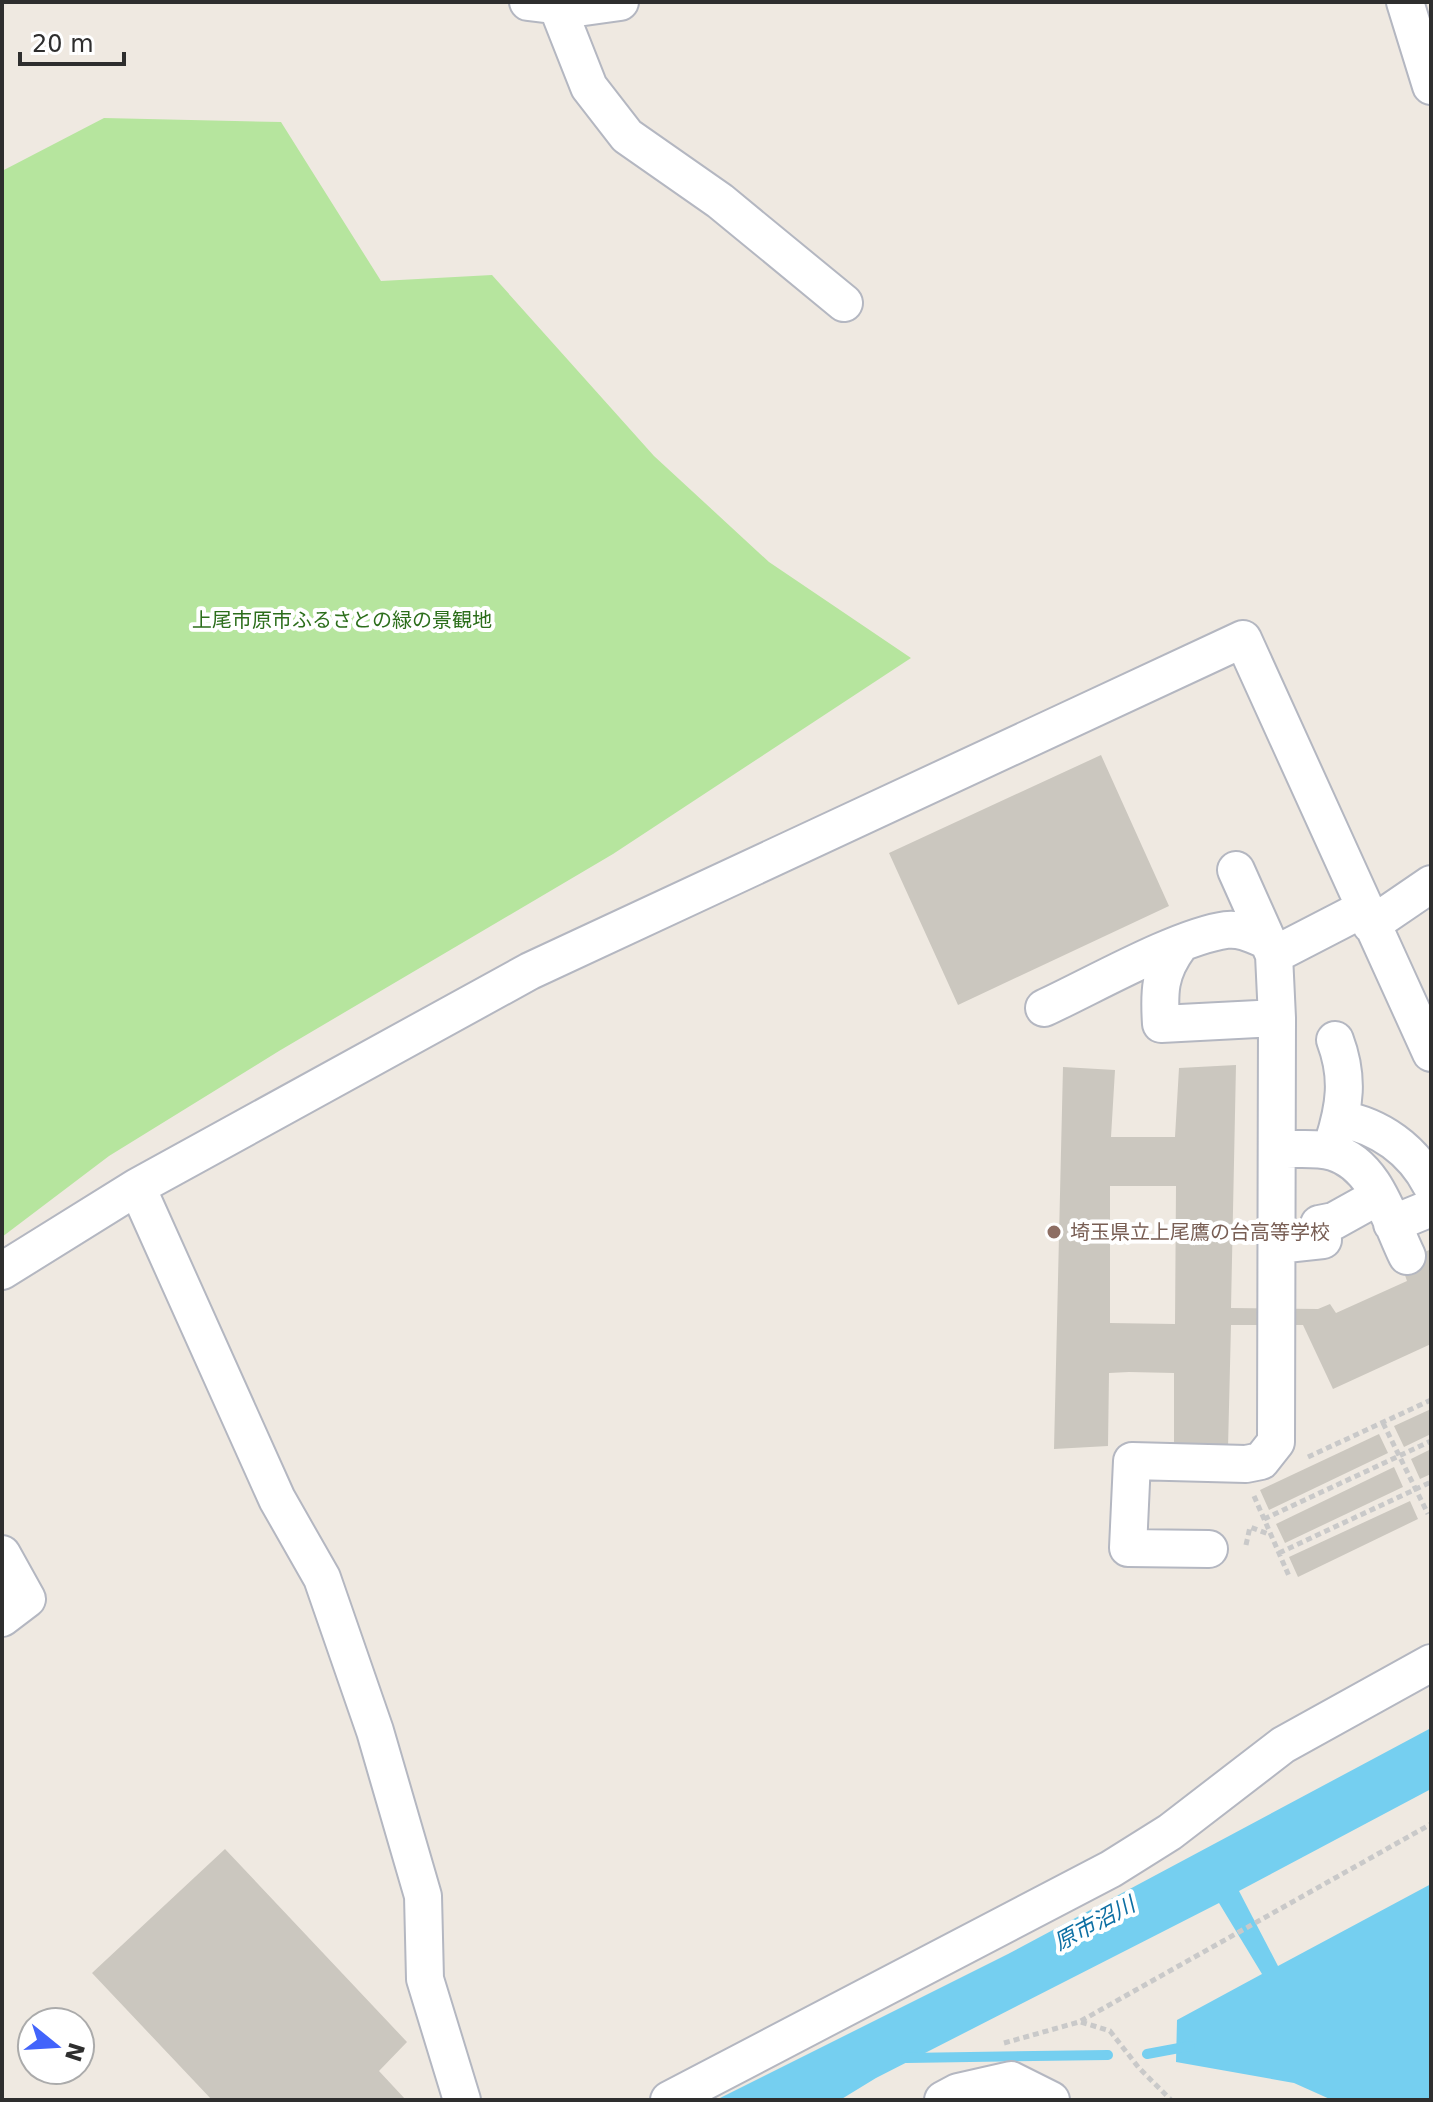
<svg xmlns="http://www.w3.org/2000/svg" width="1433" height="2102" font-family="'DejaVu Sans','Noto Sans JP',sans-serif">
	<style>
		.green { fill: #b6e59e }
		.water { fill: #75cff0 }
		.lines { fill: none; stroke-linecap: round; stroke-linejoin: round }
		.stream { stroke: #75cff0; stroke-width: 10 }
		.building { fill: #cbc7bf; fill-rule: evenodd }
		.minor-casing { stroke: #b4b7c1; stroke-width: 40 }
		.path { stroke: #c9c9c9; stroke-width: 5; stroke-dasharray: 6 4; stroke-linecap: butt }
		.minor { stroke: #fff; stroke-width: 36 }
		.education-dot { fill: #8d6e63; stroke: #fff; stroke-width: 3 }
		.labels { text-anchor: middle; stroke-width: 8; stroke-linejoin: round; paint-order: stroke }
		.park-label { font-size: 20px; fill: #2c6e1b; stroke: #fff }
		.education-label { font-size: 20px; fill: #785e54; stroke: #fff; text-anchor: start }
		.water-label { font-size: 22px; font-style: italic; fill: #0d6fa3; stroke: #fff }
	</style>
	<rect width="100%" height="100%" fill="#efe9e1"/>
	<path class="green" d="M104 118 281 122 381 281 492 275 654 456 769 562 911 658 613 854 279 1051 109 1156 2 1237V171Z"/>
	<path class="water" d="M1431 1728V1789L1239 1891 1278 1966 1431 1884V2100H1332L1294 2083 1176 2062 1177 2020 1262 1974 1219 1903 876 2078 840 2100H716L1008 1954Z"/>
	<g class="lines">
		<path class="stream" d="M1147 2054 1190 2046
			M906 2058 1108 2055"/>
	</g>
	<path class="building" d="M1101 755 1169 906 958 1005 889 853Z
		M1236 1065 1231 1308 1318 1309 1330 1304 1336 1313 1407 1281 1401 1264 1431 1249V1344L1333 1389 1303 1325H1231L1228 1448H1174V1373L1129 1372 1109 1373 1108 1446 1054 1449 1063 1067 1115 1070 1111 1137H1175L1179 1068ZM1110 1186H1176L1175 1324 1110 1323Z
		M1431 1409V1434L1404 1447 1394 1426Z
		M1379 1434 1388 1453 1269 1510 1260 1490Z
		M1431 1449V1474L1420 1479 1411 1459Z
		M1394 1467 1403 1487 1285 1543 1276 1524Z
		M1410 1501 1418 1519 1298 1577 1289 1557Z
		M225 1849 407 2042 379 2071 406 2100H212L92 1973Z"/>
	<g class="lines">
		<g class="minor-casing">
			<path id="minor" d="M528 2 577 8 620 2
				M1405 2 1431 86
				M557 6 589 87 627 136 720 201 844 303
				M1236 870 1274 955 1363 909
				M1371 925 1431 884
				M1179 946C1159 973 1159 992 1161 1024L1277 1018 1274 955
				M1044 1008C1092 986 1177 937 1226 930 1241 928 1254 935 1268 941
				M1340 1119C1380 1126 1413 1150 1431 1185
				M1333 1143C1345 1106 1349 1077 1335 1040
				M1277 1149C1295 1150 1316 1147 1333 1152 1376 1165 1389 1219 1407 1256
				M1392 1224 1431 1208
				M1277 1245 1323 1240 1319 1224 1334 1221 1379 1196
				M2 1271 137 1187
				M1209 1549 1128 1548 1132 1461 1246 1464 1261 1461 1276 1442 1277 1018
				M2 1554 27 1599 2 1618
				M462 2100 425 1979 423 1896 375 1731 322 1578 277 1499 137 1187 530 971 1243 639 1431 1053
				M669 2100 1111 1869 1170 1832 1283 1745 1431 1663
				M943 2100 958 2092 1011 2080 1051 2100"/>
		</g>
		<path class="path" d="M1383 1423 1428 1514
			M1308 1457 1431 1400
			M1254 1496 1289 1576
			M1264 1519 1431 1441
			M1246 1545 1250 1527 1271 1535
			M1279 1553 1431 1482
			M1081 2022 1110 2031 1139 2068 1171 2100
			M1004 2043 1079 2022 1431 1824"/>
		<use href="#minor" class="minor"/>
	</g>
	<circle class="education-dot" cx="1054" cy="1232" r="8"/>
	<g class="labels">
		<g class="park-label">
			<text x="342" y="627">上尾市原市ふるさとの緑の景観地</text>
		</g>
		<g class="education-label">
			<text x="1070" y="1239">埼玉県立上尾鷹の台高等学校</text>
		</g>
		<g class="water-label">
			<text transform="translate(1094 1923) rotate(-28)" y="8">原市沼川</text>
		</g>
	</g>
	<rect width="1433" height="2102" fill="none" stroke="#2e2e2e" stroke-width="8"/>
	<g transform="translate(56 2046) rotate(108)"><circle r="38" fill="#ffffff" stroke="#ababab" stroke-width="2"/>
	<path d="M0-6L14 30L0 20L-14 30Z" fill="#4264fb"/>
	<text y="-12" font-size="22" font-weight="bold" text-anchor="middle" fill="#2e2e2e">N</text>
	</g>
	<path d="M20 52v12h104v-12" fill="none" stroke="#2e2e2e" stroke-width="4"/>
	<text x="32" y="52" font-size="24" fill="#2e2e2e" stroke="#ffffff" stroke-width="6" paint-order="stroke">20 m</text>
</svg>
